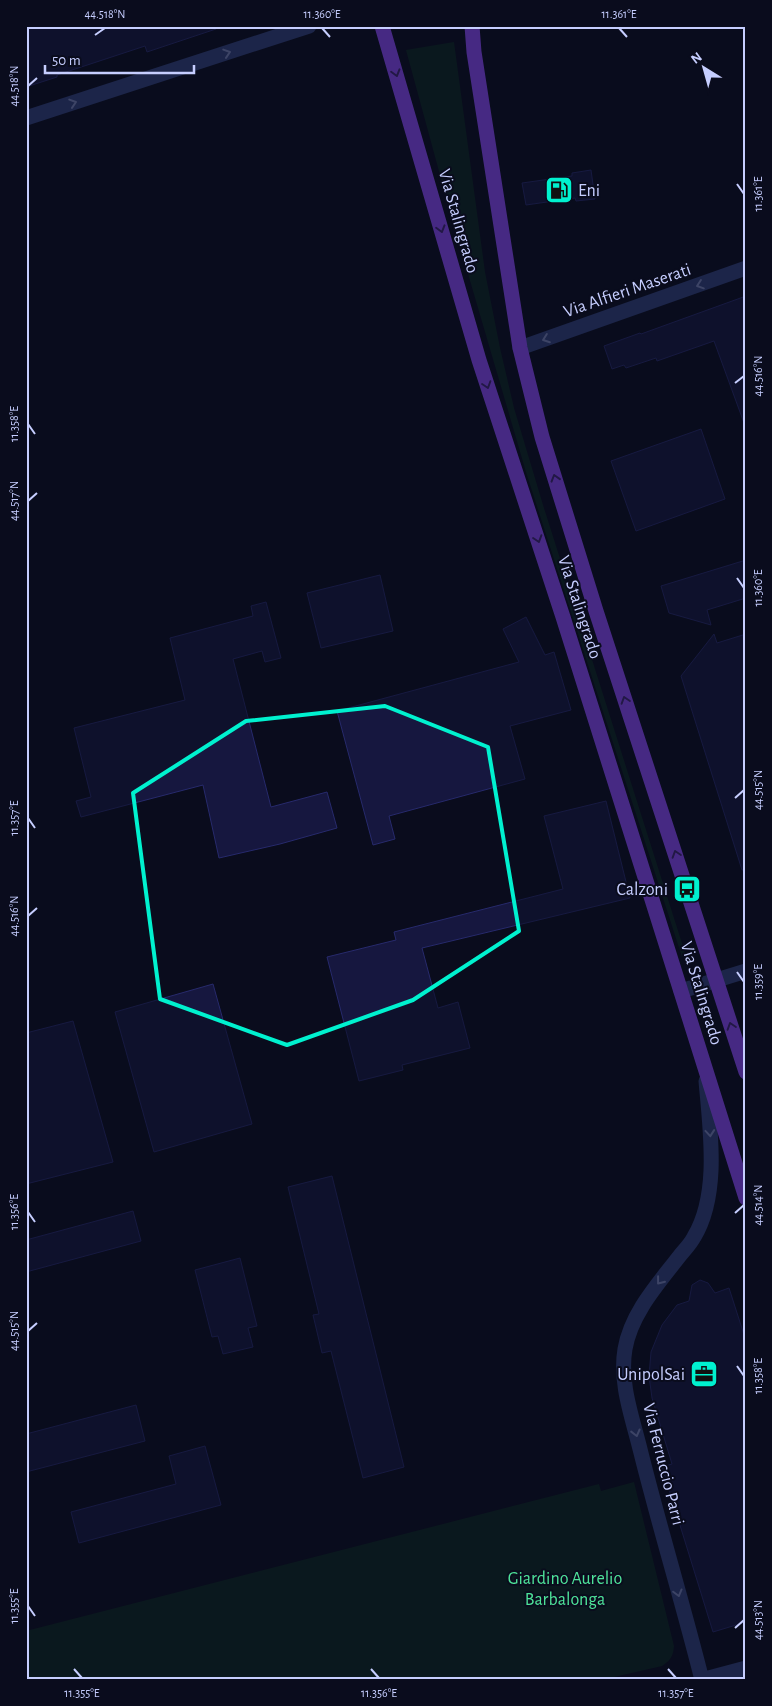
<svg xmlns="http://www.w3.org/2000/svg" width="772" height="1706" font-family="'Alegreya Sans',sans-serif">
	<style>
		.green { fill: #0d2720 }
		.building { fill: #16173f; stroke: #272a6c }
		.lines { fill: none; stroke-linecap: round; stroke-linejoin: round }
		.minor { stroke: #33437e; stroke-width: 15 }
		.major { stroke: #914dff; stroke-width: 15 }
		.oneway { stroke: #7c88be }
		.oneway2 { stroke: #402677 }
		.marked { fill: none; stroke: #00f1cf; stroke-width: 4; stroke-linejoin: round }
		.ticks { fill: none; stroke: #c6ceff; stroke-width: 2 }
		.labels { text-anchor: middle; stroke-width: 4; stroke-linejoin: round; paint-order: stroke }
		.poi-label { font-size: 18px; fill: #c6ceff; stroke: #0a0c1d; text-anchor: end }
		.street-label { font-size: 18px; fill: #c6ceff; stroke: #0a0c1d }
		.park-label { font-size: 18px; fill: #4ee39a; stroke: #0a0c1d }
		.neatline { fill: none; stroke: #c6ceff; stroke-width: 2 }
		.ticks-label { font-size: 12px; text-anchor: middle; fill: #c6ceff }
	</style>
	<rect width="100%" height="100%" fill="#0a0c1d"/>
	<path class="green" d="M454 42 485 272 500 348 514 408 543 505 686 956 682 957 526 472 452 219 406 50Z
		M634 1482 674 1646C673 1656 671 1660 662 1666L601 1680H26V1631L599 1484 601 1491Z"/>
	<path class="building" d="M26 26H216V29L147 52 145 46 57 75V77L26 87Z
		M591 170 595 199 576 201 575 198 526 205 522 183 572 176V173Z
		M746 296V423H744L714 341 657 361 656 358 626 368 624 365 612 369 604 346 640 333 641 334Z
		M701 429 725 499 636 531 611 461Z
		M746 560V598L707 610 711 625 669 613 661 586Z
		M380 575 393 631 321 648 307 593Z
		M266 602 281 658 265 662 262 651 233 659 271 807 327 792 337 828 280 844 219 858 203 785 81 817 76 801 91 797 74 728 185 700 170 638 253 616 251 606Z
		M526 617 545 655 554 652 571 710 510 726 525 779 389 816 395 839 373 845 337 711 519 662 503 629Z
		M714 634 717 643 746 634V869L742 870 681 676Z
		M606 801 630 898 422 948 438 1008 458 1002 470 1048 402 1065 403 1070 359 1081 327 957 396 940 394 932 563 889 544 816Z
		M213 984 252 1124 154 1152 115 1012Z
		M73 1021 113 1162 26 1184V1033Z
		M332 1176 404 1467 363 1478 331 1351 322 1353 313 1315 319 1314 288 1187Z
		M133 1211 141 1241 26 1272V1240Z
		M240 1258 257 1326 248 1328 253 1347 223 1354 218 1336 212 1337 195 1270Z
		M700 1280 708 1283 715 1293 729 1288 746 1341V1622L713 1632 662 1467 672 1464 652 1398 649 1376 651 1352 662 1325 677 1305 689 1301 692 1285Z
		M136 1405 145 1441 26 1472V1434Z
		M205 1446 221 1505 79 1543 71 1512 176 1484 169 1456Z"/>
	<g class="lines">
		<path class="minor" d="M26 118 309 26
			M520 348 746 268
			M681 991 746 971
			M701 1680 746 1668
			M702 1680C683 1604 660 1529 641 1453 633 1419 619 1384 625 1349 631 1314 657 1285 678 1258 683 1251 690 1245 694 1237 720 1194 710 1129 706 1081"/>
		<path class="major" d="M382 26 479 360 563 617 746 1198
			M472 26 474 52 520 348 542 437 596 611 746 1072"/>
	</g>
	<defs><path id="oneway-chevron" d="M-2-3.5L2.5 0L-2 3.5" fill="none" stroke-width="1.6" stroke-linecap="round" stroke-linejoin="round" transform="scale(1.25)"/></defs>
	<g class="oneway">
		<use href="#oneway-chevron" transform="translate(227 53) rotate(-18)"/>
		<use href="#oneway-chevron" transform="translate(73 103) rotate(-18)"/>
		<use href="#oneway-chevron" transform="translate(700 285) rotate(161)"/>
		<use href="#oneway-chevron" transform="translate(546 339) rotate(160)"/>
		<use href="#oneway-chevron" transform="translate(710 1133) rotate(85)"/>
		<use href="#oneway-chevron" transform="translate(660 1281) rotate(128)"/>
		<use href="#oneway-chevron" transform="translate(636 1433) rotate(76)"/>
		<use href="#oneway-chevron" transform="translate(678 1593) rotate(75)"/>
	</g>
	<g class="oneway2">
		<use href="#oneway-chevron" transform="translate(396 73) rotate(74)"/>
		<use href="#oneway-chevron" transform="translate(441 229) rotate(74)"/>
		<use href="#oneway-chevron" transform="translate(487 385) rotate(72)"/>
		<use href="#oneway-chevron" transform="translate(555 478) rotate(-107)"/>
		<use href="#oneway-chevron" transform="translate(538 539) rotate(72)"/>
		<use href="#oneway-chevron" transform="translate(625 700) rotate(-108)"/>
		<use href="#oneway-chevron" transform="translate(676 854) rotate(-108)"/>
		<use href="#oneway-chevron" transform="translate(731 1026) rotate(-108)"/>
	</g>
	<path d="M0 0H772V1706H0ZM385 706 488 747 519 931 413 1000 287 1045 160 999 133 793 246 721Z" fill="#0a0c1d" fill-opacity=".55" fill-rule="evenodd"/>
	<path class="marked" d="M385 706 488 747 519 931 413 1000 287 1045 160 999 133 793 246 721Z"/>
	<path class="ticks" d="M322 28 330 37M619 28 627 37M95 35 105 28M28 86 37 78M737 184 744 194M735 383 744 376M28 424 35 434M28 501 37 493M737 578 744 588M735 798 744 790M28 818 35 828M28 916 37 908M737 972 744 982M28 1212 35 1222M735 1213 744 1205M28 1331 37 1323M737 1366 744 1376M28 1606 35 1616M735 1628 744 1620M74 1669 82 1678M371 1669 379 1678M668 1669 676 1678"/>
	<defs>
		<g id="fuel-square" transform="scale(1.4375)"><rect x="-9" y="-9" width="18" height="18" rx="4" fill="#00f1cf" stroke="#0a0c1d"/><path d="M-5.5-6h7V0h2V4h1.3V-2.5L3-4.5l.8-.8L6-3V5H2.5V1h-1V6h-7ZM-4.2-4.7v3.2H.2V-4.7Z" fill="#111"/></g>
		<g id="bus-square" transform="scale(1.4375)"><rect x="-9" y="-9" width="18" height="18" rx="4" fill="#00f1cf" stroke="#0a0c1d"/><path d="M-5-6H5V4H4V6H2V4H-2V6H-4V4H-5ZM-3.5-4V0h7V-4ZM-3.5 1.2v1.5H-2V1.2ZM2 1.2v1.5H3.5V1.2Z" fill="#111"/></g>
		<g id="office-square" transform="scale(1.4375)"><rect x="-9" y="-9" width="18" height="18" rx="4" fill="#00f1cf" stroke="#0a0c1d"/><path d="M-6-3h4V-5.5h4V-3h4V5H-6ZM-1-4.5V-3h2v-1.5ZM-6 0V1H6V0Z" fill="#111"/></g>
	</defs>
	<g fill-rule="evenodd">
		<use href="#fuel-square" x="559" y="190"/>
		<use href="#bus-square" x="687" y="889"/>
		<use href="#office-square" x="704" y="1374"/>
	</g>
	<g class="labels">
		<g class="poi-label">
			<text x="578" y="196" text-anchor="start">Eni</text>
			<text x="668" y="895">Calzoni</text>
			<text x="685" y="1380">UnipolSai</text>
		</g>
		<g class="street-label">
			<text transform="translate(459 221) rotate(74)" y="6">Via Stalingrado</text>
			<text transform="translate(627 290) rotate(-19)" y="6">Via Alfieri Maserati</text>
			<text transform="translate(580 607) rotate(72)" y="6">Via Stalingrado</text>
			<text transform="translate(702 993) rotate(73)" y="6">Via Stalingrado</text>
			<text transform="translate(664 1464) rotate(76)" y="6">Via Ferruccio Parri</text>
		</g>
		<g class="park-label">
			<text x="565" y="1584">Giardino Aurelio<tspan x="565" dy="21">Barbalonga</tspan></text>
		</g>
	</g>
	<rect width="772" height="1706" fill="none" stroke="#0a0c1d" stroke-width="55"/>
	<g transform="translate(704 68) rotate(323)" stroke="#0a0c1d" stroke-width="4" paint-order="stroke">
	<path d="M0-4L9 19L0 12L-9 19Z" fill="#c6ceff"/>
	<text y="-8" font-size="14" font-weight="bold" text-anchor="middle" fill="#c6ceff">N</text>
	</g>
	<path d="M45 65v8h149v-8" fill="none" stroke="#c6ceff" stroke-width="2.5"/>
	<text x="52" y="65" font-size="15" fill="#c6ceff" stroke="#0a0c1d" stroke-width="4" paint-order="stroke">50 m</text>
	<rect x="28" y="28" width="716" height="1650" class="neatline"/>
	<g class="ticks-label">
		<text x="105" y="18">44.518°N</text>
		<text x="322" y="18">11.360°E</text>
		<text x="619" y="18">11.361°E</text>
		<text transform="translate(14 86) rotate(-90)" y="4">44.518°N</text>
		<text transform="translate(758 194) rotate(-90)" y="4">11.361°E</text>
		<text transform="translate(758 376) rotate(-90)" y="4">44.516°N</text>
		<text transform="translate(14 424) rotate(-90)" y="4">11.358°E</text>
		<text transform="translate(14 501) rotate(-90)" y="4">44.517°N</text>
		<text transform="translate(758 588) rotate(-90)" y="4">11.360°E</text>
		<text transform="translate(758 790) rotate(-90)" y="4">44.515°N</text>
		<text transform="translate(14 818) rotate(-90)" y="4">11.357°E</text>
		<text transform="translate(14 916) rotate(-90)" y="4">44.516°N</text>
		<text transform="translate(758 982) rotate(-90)" y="4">11.359°E</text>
		<text transform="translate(758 1205) rotate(-90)" y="4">44.514°N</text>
		<text transform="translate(14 1212) rotate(-90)" y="4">11.356°E</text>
		<text transform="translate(14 1331) rotate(-90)" y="4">44.515°N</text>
		<text transform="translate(758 1376) rotate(-90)" y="4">11.358°E</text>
		<text transform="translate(14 1606) rotate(-90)" y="4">11.355°E</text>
		<text transform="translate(758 1620) rotate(-90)" y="4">44.513°N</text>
		<text x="82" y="1697">11.355°E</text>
		<text x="379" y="1697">11.356°E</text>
		<text x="676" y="1697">11.357°E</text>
	</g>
</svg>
